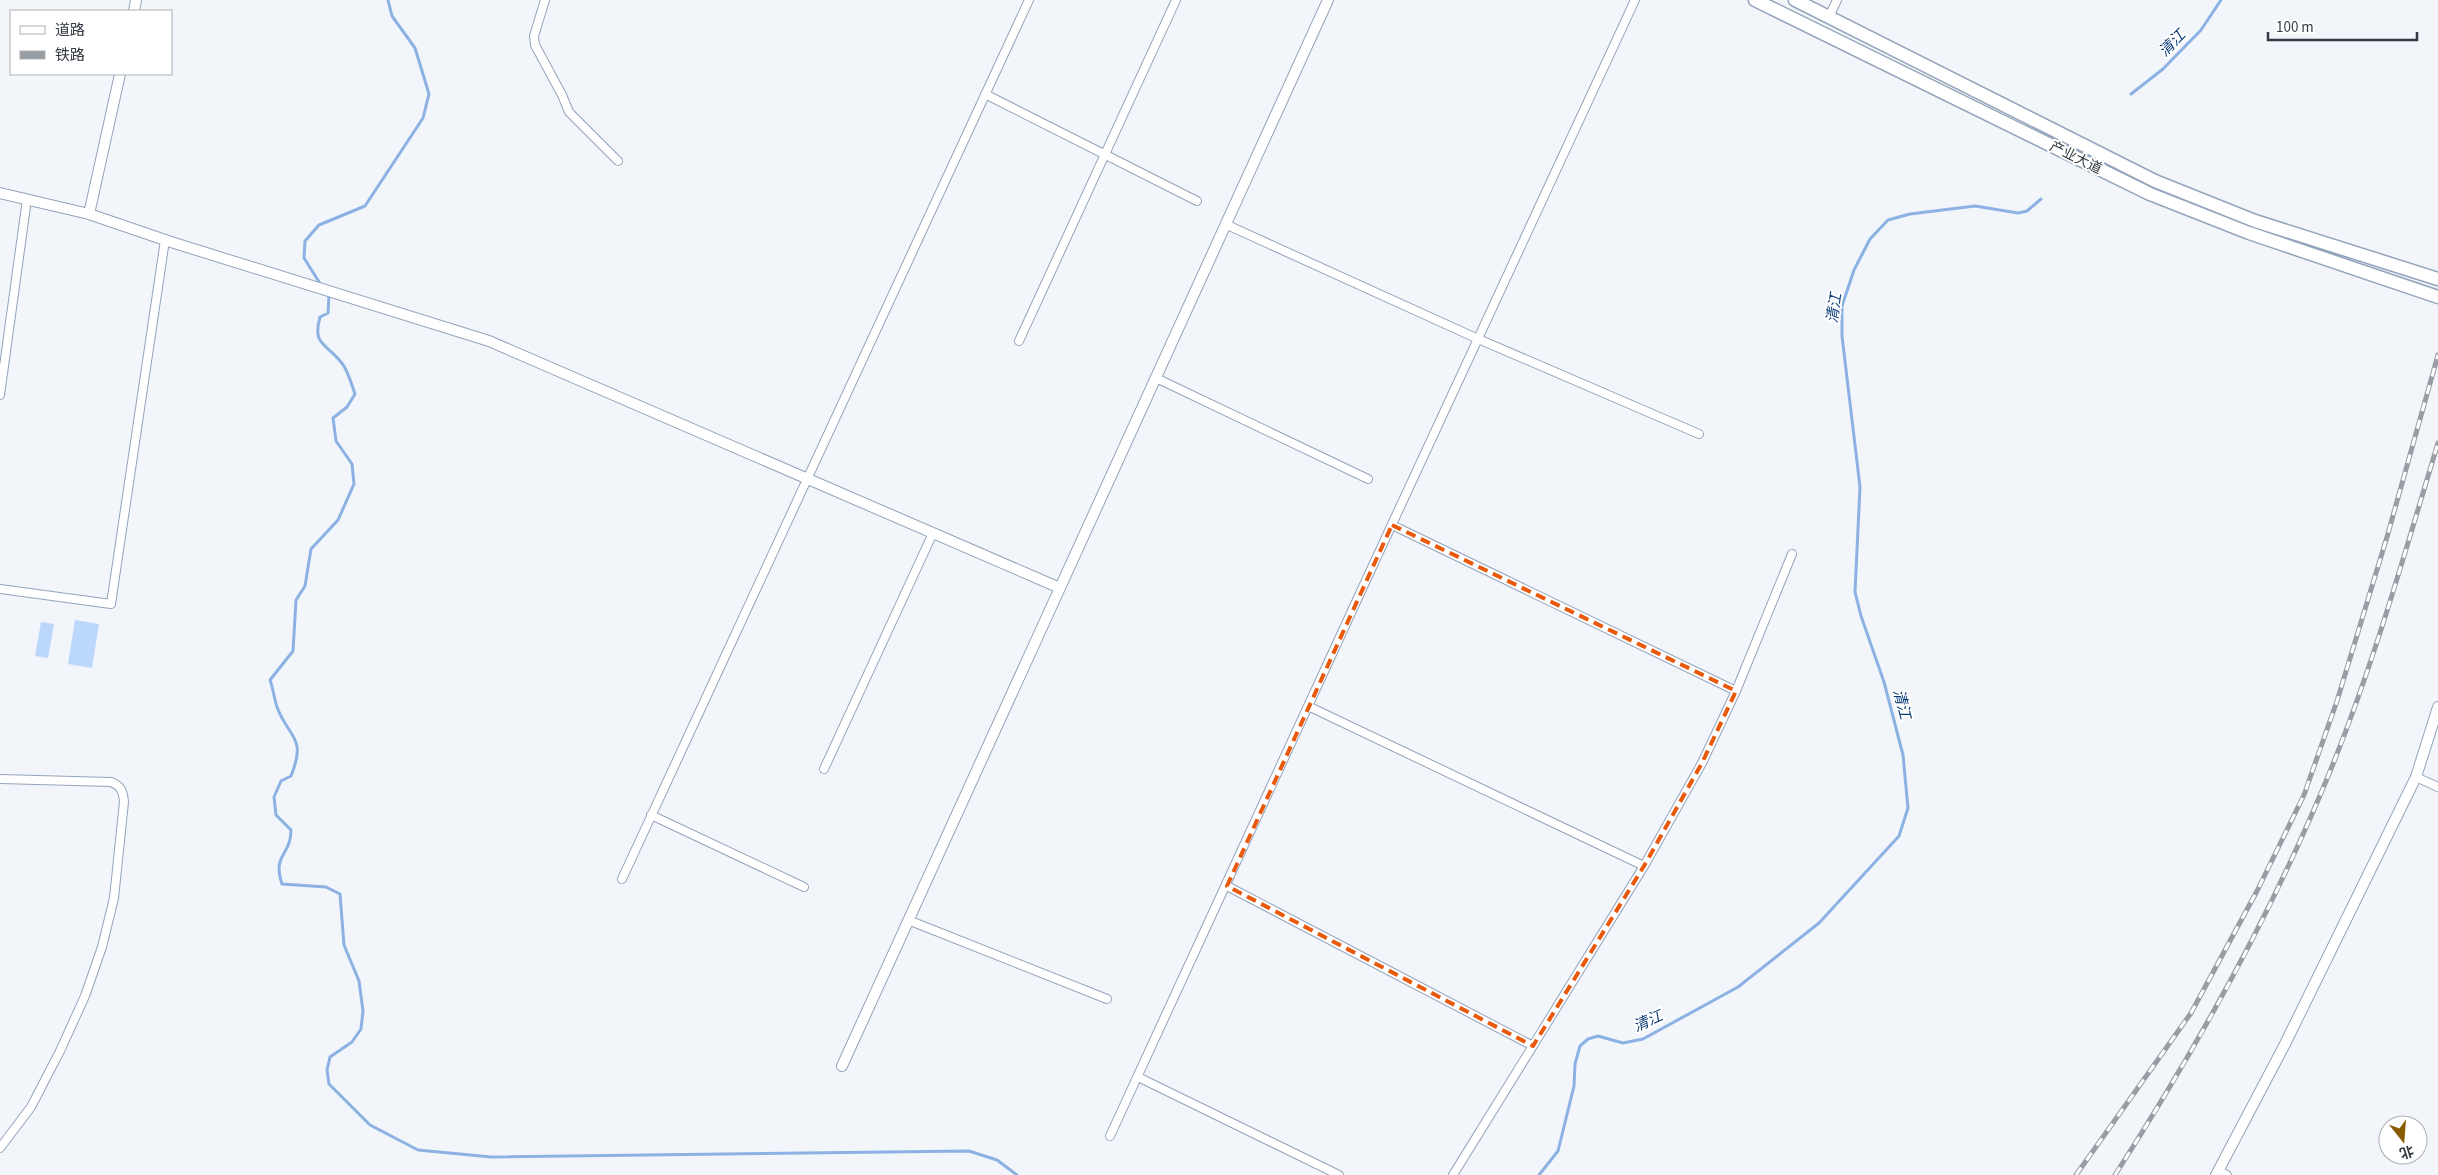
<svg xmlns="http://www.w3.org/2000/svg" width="2438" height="1175" font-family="'Source Sans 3','Noto Sans SC',sans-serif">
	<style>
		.green { fill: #bbd7fb }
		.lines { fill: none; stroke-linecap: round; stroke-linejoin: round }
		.stream { stroke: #8cb1e3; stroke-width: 3 }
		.minor-casing { stroke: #93a4bb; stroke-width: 10 }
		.tertiary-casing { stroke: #93a4bb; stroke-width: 12 }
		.primary-casing { stroke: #93a4bb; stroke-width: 15 }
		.minor { stroke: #fff; stroke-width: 8 }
		.tertiary { stroke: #fff; stroke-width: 10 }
		.primary { stroke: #fff; stroke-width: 12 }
		.rail-casing { stroke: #989da4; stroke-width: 5 }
		.rail { stroke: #fff; stroke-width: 3; stroke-dasharray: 9; stroke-linecap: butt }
		.marked { fill: none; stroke: #e8590c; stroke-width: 4; stroke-dasharray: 10 6; stroke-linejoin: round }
		.labels { text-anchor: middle; stroke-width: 4; stroke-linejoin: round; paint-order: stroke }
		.street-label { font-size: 14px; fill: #333a43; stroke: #fff }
		.water-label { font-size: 15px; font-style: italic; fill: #093b76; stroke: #fff }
	</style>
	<rect width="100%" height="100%" fill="#f2f6fb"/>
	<path class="green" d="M75 620 99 624 92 668 68 664Z
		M41 622 54 624 48 658 35 656Z"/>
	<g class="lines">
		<path class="stream" d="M2131 94 2163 69 2201 30 2221 0
			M321 285 304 258 305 241 319 225 365 206 423 118 429 94 415 48 392 16 388 0
			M329 295 328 313 320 317C312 345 326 343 341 362 348 370 351 383 355 394L347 407 333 418 336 441 352 464 354 484 338 520 311 549 305 586 296 600 293 651 270 680C273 688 274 698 277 707 289 739 307 736 291 776L281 781 274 797 276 815 291 830C291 856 272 854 282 884L326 887 340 894 344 945 359 981 363 1011 361 1029 352 1042 330 1057 327 1070 329 1084 370 1125 418 1150 491 1157 969 1151 997 1160 1017 1175
			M1539 1175 1558 1151 1574 1086 1575 1064 1580 1046 1588 1039 1598 1036 1623 1043 1643 1039 1738 987 1819 923 1899 836 1908 808 1903 755 1884 682 1861 616 1855 592 1860 487 1842 336V306L1854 270 1870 239 1888 220 1910 214 1975 206 2018 213 2027 211 2041 199"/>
		<g class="minor-casing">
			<path id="minor" d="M545 0 534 36 535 45 562 95 569 112 618 161
				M1829 17 1837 0
				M985 94 1197 201
				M1225 224 1476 338 1699 434
				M1019 341 1176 0
				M1156 378 1368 479
				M0 395 27 199
				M1392 525 1736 691
				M0 589 111 604 165 240
				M1310 707 1644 866
				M824 769 933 533
				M2416 777 2438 787
				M0 779 111 782C121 786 123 791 124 802L114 898 102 947 85 996 60 1051 31 1107 0 1148
				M651 815 804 887
				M622 879 1029 0
				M1227 886 1533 1046
				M908 920 1107 999
				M1138 1077 1339 1175
				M1110 1136C1286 758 1457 377 1635 0
				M2219 1171 2227 1175
				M1453 1175 1644 866 1702 763 1736 691 1792 554"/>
		</g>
		<g class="tertiary-casing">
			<path id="tertiary" d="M134 11 136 0
				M0 193 89 214 171 242 489 341 1060 588
				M89 214 120 74
				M842 1066 1328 0
				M2216 1175 2285 1044 2416 777 2438 707"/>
		</g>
		<g class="primary-casing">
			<path id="primary" d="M1755 0 2150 194 2249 233 2438 297
				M1795 0 2155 181 2255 221 2438 279"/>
		</g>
		<use href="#minor" class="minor"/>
		<use href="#tertiary" class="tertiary"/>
		<use href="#primary" class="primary"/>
		<g class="rail-casing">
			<path id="rail" d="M2076 1175 2191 1013 2257 891 2304 795 2337 701 2387 537 2438 355
				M2115 1175C2198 1046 2273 912 2331 769 2374 663 2405 552 2438 443"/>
		</g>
		<use href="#rail" class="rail"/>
	</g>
	<path class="marked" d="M1392 525 1736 691 1702 763 1644 866 1533 1046 1227 886Z"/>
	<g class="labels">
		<g class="street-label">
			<text transform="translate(2076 157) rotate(26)" y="5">产业大道</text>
		</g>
		<g class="water-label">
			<text transform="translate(2172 43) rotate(-45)" y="5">清江</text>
			<text transform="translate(1834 308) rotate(-82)" y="5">清江</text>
			<text transform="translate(1902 704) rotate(76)" y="5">清江</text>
			<text transform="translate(1648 1021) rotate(-24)" y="5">清江</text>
		</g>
	</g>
	<rect x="10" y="10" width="162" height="65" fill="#ffffff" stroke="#adb0b4"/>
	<rect x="20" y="26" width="25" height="8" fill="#ffffff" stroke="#adb0b4"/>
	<text x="55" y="35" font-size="15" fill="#333a43">道路</text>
	<rect x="20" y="51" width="25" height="8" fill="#989da4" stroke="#adb0b4"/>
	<text x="55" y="60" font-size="15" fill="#333a43">铁路</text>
	<g transform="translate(2403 1140) rotate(163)"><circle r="24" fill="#ffffff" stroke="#adb0b4"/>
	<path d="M0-4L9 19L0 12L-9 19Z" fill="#895b00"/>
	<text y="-8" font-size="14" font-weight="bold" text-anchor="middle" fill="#333a43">北</text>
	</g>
	<path d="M2268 32v8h149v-8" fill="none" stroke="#333a43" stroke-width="2.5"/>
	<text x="2276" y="32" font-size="15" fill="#333a43" stroke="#ffffff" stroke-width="4" paint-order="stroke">100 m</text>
</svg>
